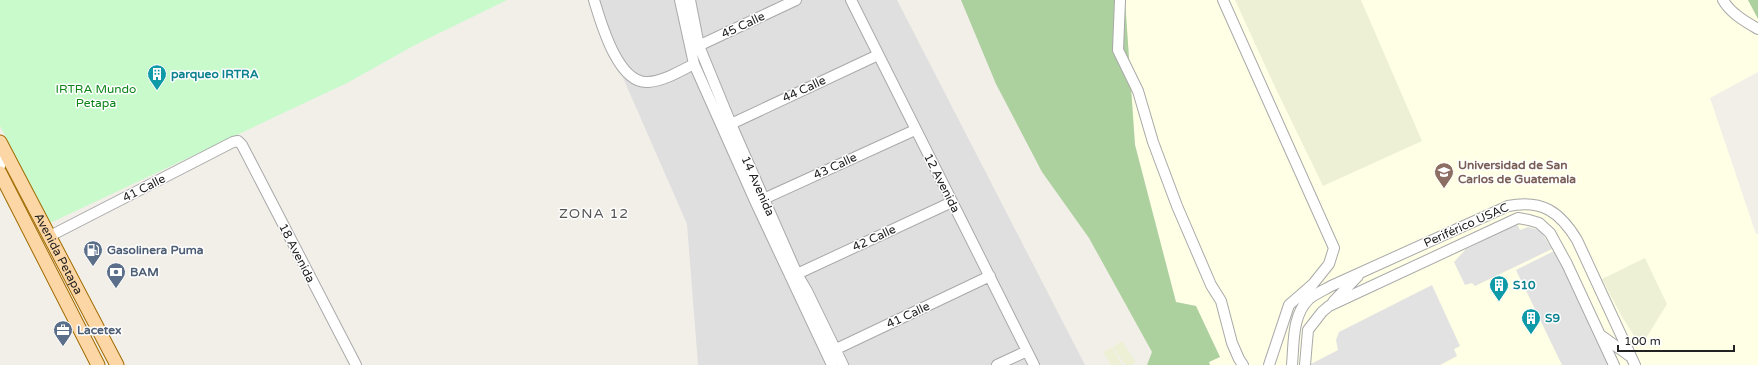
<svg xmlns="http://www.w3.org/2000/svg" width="1758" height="365" font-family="'Varela Round',sans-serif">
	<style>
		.residential { fill: #e0dfdf }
		.education { fill: #ffffe5 }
		.farmland { fill: #eef0d5 }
		.forest { fill: #add19e }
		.park { fill: #c8facc }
		.parking { fill: #e2e2e2 }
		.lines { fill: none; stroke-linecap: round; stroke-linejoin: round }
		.minor-casing { stroke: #a9a9a9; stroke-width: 12 }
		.major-casing { stroke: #a06b00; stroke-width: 15 }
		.minor { stroke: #fff; stroke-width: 10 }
		.major { stroke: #fcd6a4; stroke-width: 13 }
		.labels { text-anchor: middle; stroke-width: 3; stroke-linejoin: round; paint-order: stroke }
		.street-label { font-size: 12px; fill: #222; stroke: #fff }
		.culture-label { font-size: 12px; font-weight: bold; fill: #0d838f; stroke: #fff; text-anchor: start }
		.park-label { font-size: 12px; fill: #0c8416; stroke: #fff }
		.education-label { font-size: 12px; font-weight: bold; fill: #785e54; stroke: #fff; text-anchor: start }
		.service-label { font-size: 12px; font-weight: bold; fill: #4e5e75; stroke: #fff; text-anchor: start }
		.quarter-label { font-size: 14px; letter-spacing: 1px; fill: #555; stroke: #fff }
	</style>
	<rect width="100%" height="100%" fill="#f2efe9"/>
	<path class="residential" d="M589 0H897L1085 365H698L687 224Z"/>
	<path class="education" d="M1125 0H1748L1758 19V72L1710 98 1756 234H1758V365H1210L1209 362 1220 357 1196 306 1176 302 1135 144Z"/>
	<path class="farmland" d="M1235 0H1361L1422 141 1323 186 1274 85Z
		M1645 258 1667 304 1645 340 1636 339 1621 315 1602 279Z
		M1122 341 1136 362 1131 365H1125L1113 347Z
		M1112 347 1122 365H1111L1103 352Z"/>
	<path class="forest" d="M961 0H1125L1135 145 1176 302 1196 306 1220 357 1209 362 1210 365H1147L1152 352 1089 238 1042 172 996 84Z
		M1748 0H1758V19Z"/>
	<path class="park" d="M0 0H507L415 45 347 83 50 223 0 126Z"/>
	<path class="parking" d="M1517 224 1520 230 1528 227 1540 230 1552 249 1475 286 1472 283 1465 285 1454 262 1466 249Z
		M1564 246V257L1614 365H1562L1516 270Z
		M1432 285 1460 346 1454 349 1457 356 1440 365H1309L1338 350 1336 340 1339 332Z"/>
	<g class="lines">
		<g class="minor-casing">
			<path id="minor" d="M594 0C601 23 618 84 648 82 664 81 680 71 694 64
				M680 0 694 64 756 203 832 365
				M690 0 699 46 731 124 797 274 807 291 843 365
				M851 0 1034 365
				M1120 0 1118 50 1138 91 1153 142 1177 206 1211 285 1221 301 1232 343 1239 359 1243 365
				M1223 0 1334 248 1329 264 1313 284 1289 305 1269 365
				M1723 0C1730 13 1746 22 1758 29
				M694 48 796 0
				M731 124 878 55
				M0 166 5 150
				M759 201 915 130
				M50 236 233 142 238 141 242 145 356 365
				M797 274 952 202
				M1333 302 1358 276
				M1602 336 1631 357
				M830 352 990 276
				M997 365 1027 351
				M1292 365C1294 343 1292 315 1309 299 1315 294 1324 290 1331 286L1508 206C1542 199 1560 212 1577 240L1635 365
				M1305 365 1308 330 1322 312 1329 306 1518 218 1529 220 1539 223 1550 233 1567 264 1614 365"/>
		</g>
		<g class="major-casing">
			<g id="major">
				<path id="s1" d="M0 142 117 365"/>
				<path d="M0 173 98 365"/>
			</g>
		</g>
		<use href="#minor" class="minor"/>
		<use href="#major" class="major"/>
	</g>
	<defs>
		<g id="building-pin" transform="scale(1)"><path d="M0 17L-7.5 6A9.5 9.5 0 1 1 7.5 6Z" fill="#0f9aa8" stroke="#fff"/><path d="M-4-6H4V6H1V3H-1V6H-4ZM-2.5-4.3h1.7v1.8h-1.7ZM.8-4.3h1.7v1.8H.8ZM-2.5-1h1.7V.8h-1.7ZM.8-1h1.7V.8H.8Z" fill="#fff"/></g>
		<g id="university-pin" transform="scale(1)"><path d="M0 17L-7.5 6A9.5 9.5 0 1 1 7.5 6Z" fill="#8d6e63" stroke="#fff"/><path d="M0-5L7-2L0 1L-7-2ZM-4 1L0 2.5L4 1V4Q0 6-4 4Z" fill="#fff"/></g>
		<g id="fuel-pin" transform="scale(1)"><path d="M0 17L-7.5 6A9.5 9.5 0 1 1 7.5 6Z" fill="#5c6f8a" stroke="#fff"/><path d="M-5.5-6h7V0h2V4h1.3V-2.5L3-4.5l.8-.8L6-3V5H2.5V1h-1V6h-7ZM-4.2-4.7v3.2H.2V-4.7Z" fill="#fff"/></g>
		<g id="bank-pin" transform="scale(1)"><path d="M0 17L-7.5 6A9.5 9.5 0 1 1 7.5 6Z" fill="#5c6f8a" stroke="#fff"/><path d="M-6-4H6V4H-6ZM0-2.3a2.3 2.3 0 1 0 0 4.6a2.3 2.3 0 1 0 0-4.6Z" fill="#fff"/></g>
		<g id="office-pin" transform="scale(1)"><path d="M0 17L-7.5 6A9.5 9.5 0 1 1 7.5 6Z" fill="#5c6f8a" stroke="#fff"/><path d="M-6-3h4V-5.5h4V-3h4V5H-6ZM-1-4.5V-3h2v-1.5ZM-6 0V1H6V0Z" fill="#fff"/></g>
	</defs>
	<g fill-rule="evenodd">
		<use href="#building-pin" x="157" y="74"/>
		<use href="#university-pin" x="1444" y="172"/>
		<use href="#fuel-pin" x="93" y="250"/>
		<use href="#bank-pin" x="116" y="272"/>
		<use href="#building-pin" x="1499" y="285"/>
		<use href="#building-pin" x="1531" y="318"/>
		<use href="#office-pin" x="63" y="330"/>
	</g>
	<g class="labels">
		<g class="street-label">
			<text transform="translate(743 25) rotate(-25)" y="4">45 Calle</text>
			<text transform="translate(804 89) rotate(-25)" y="4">44 Calle</text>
			<text transform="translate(835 166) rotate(-25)" y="4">43 Calle</text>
			<text transform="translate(942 183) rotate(63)" y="4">12 Avenida</text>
			<text transform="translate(758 186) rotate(66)" y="4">14 Avenida</text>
			<text transform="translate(144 188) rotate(-27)" y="4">41 Calle</text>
			<text transform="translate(1466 225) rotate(-24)" y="4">Periférico USAC</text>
			<text transform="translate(874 238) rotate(-25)" y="4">42 Calle</text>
			<text dy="4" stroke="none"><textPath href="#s1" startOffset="126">Avenida Petapa</textPath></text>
			<text transform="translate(297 253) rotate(63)" y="4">18 Avenida</text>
			<text transform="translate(908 315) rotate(-25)" y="4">41 Calle</text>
		</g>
		<g class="culture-label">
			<text x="171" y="78">parqueo IRTRA</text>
			<text x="1513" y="289">S10</text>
			<text x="1545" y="322">S9</text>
		</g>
		<g class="park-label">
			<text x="96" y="93">IRTRA Mundo<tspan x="96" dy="14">Petapa</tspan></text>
		</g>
		<g class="education-label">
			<text x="1458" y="169">Universidad de San<tspan x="1458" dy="14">Carlos de Guatemala</tspan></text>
		</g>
		<g class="service-label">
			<text x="107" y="254">Gasolinera Puma</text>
			<text x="130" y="276">BAM</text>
			<text x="77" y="334">Lacetex</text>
		</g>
		<g class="quarter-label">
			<text x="594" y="218">ZONA 12</text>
		</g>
	</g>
	<path d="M1618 345v6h116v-6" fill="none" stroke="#222222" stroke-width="2"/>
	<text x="1624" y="345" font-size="12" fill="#222222" stroke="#ffffff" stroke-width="3" paint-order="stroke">100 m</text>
</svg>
